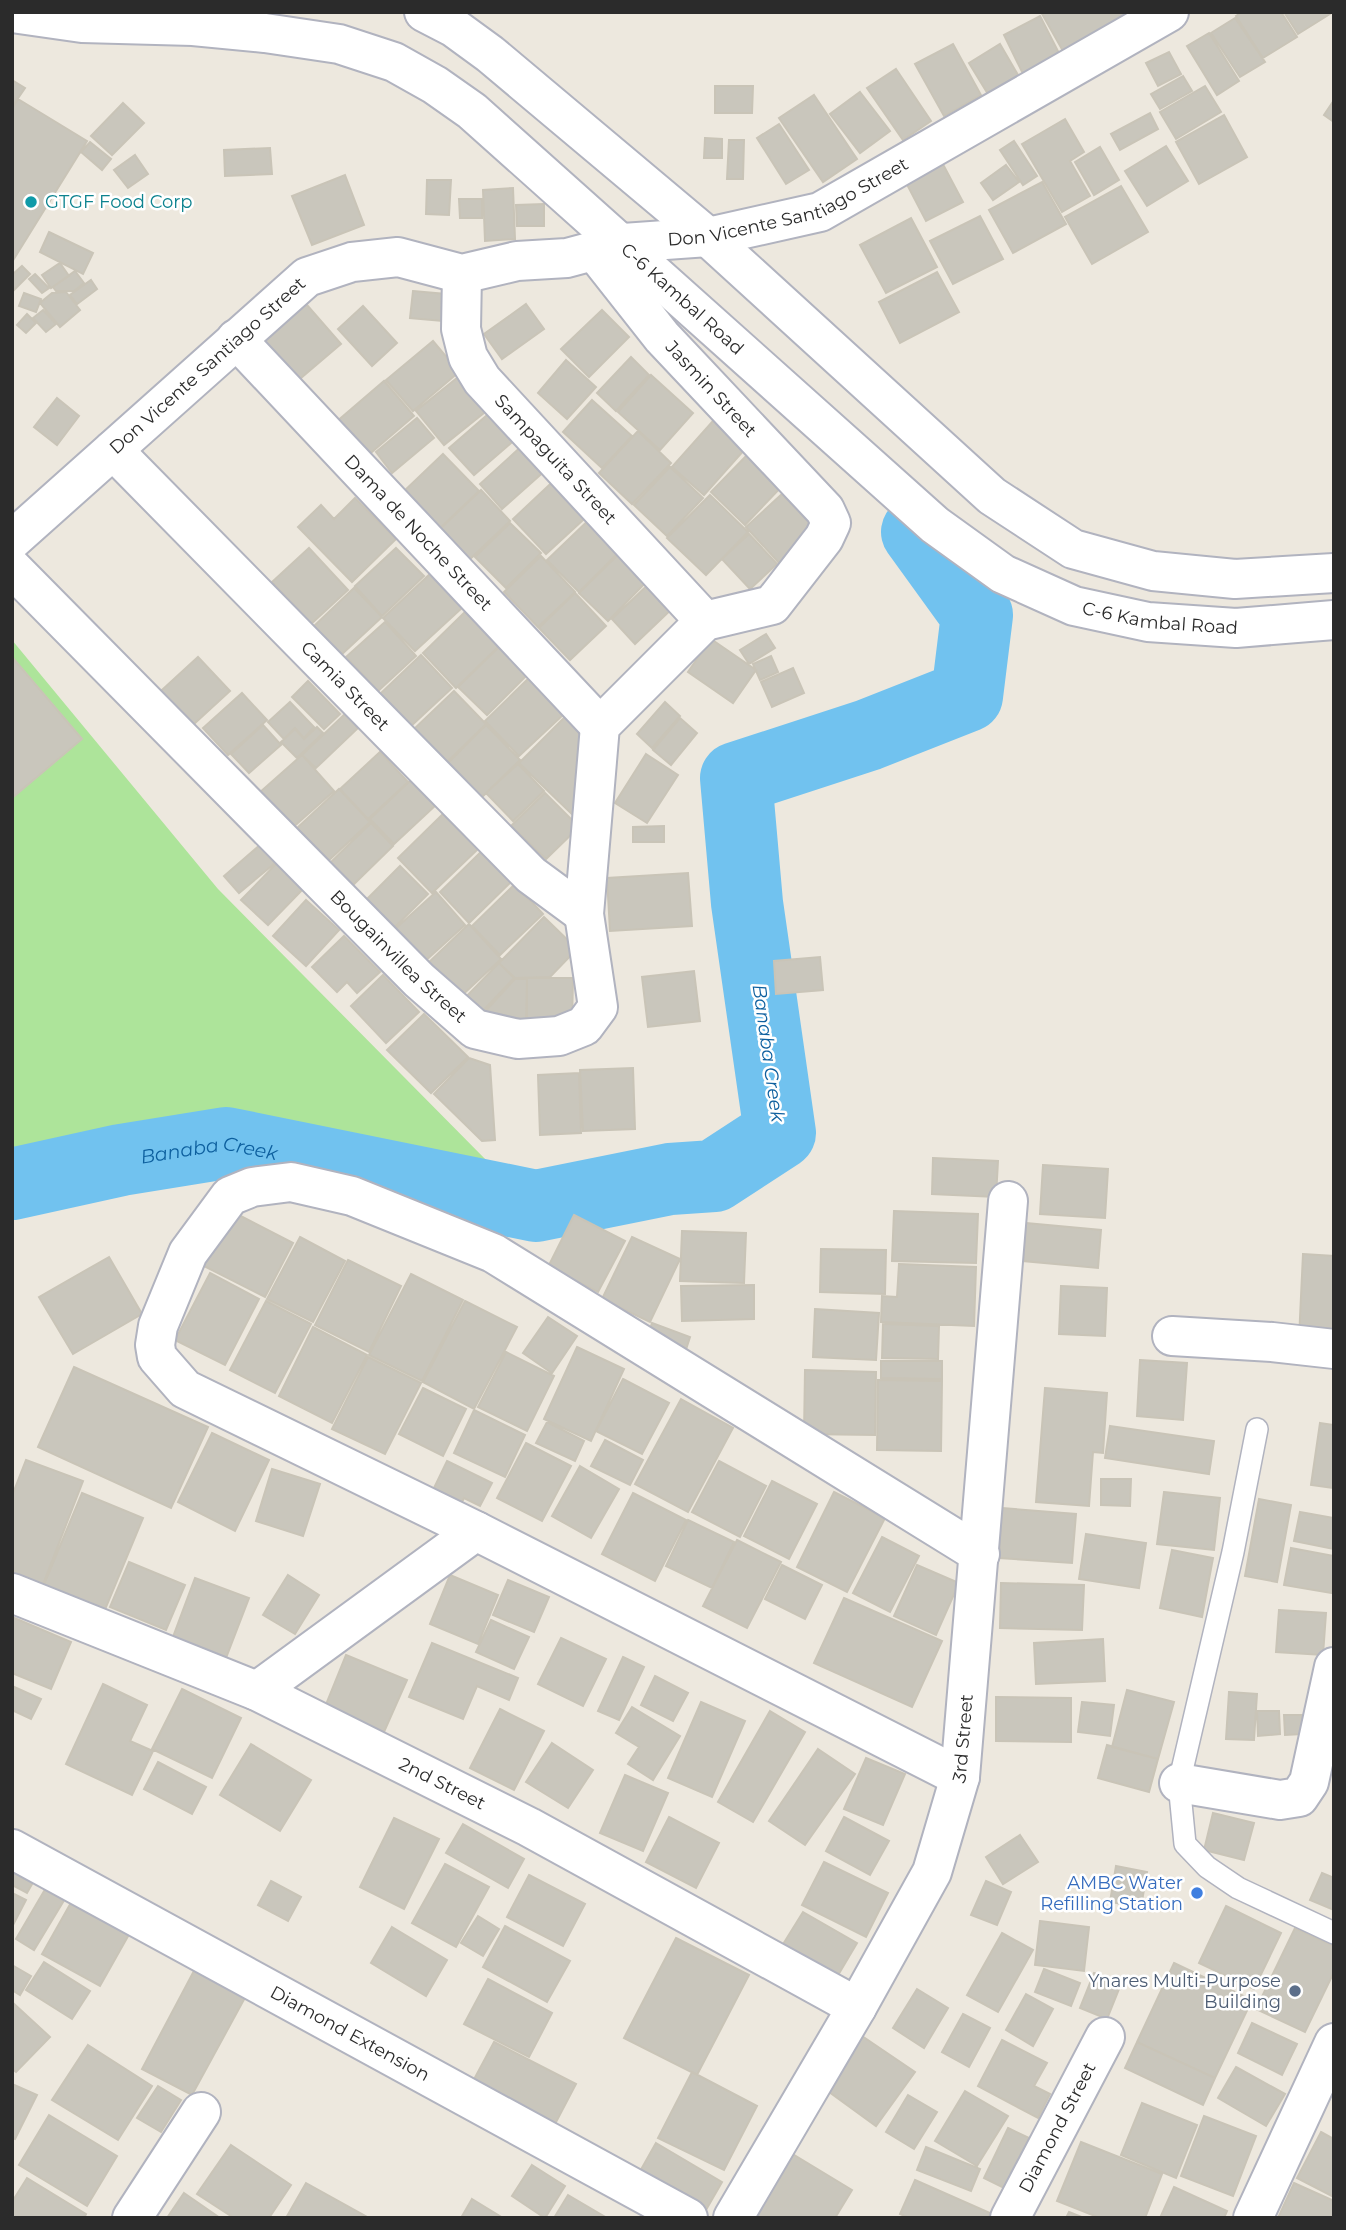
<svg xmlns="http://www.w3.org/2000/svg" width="1346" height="2230" font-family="Montserrat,sans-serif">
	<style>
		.green { fill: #ade49a }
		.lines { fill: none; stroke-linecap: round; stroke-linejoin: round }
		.river { stroke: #71c2ef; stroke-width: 72 }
		.building { fill: #c9c6bc; stroke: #c9c4b7; stroke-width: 2 }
		.service-casing { stroke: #b1b3bf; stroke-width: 24 }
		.minor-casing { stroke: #b1b3bf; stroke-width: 42 }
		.tertiary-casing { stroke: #b1b3bf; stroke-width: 42 }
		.secondary-casing { stroke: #b1b3bf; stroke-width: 42 }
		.service { stroke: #fff; stroke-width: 21 }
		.minor { stroke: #fff; stroke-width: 38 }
		.tertiary { stroke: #fff; stroke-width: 38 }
		.secondary { stroke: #fff; stroke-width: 38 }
		.culture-dot { fill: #0f9aa8; stroke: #fff; stroke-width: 2.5 }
		.shop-dot { fill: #3f7fe0; stroke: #fff; stroke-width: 2.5 }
		.service-dot { fill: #5c6f8a; stroke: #fff; stroke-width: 2.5 }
		.labels { text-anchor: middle; stroke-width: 5; stroke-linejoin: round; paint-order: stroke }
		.street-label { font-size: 18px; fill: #2b2b2b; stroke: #fff }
		.culture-label { font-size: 18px; fill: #0d838f; stroke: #fff; text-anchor: start }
		.shop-label { font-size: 18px; fill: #366cbe; stroke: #fff; text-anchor: end }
		.service-label { font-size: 18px; fill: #4e5e75; stroke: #fff; text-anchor: end }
		.water-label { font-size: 19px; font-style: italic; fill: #0d5f9e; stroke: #fff }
	</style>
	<rect width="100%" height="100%" fill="#ede8de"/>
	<path class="green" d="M12 640 218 889 492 1166 289 1122 148 1133 57 1155 12 1170Z"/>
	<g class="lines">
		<path class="river" id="s1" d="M12 1184 121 1160 226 1143 536 1206 670 1179 714 1176 780 1133 747 903 736 778 868 735 967 696 977 615 917 532"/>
	</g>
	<path class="building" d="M1041 12H1145L1067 58Z
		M1242 12H1281L1297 37 1263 58 1236 16Z
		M1284 12H1329L1330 14 1298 34Z
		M1040 16 1062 59 1025 78 1004 35Z
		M1235 18 1265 62 1240 77 1211 33Z
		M1209 33 1239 81 1217 95 1187 46Z
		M953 44 981 95 944 116 915 64Z
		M1000 44 1018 75 988 94 969 63Z
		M1169 52 1181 74 1158 86 1146 63Z
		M896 69 931 121 903 140 867 88Z
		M1183 76 1192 91 1160 109 1151 94Z
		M12 80 25 88 12 107Z
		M715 86H753L752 113H715Z
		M1205 86 1221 112 1176 139 1160 112Z
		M860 92 890 131 860 153 830 114Z
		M814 95 857 159 823 182 779 118Z
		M18 99 87 141 12 262V109Z
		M1334 100V122L1324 115Z
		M123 103 144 123 112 155 91 136Z
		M1150 113 1158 129 1120 150 1111 134Z
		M1224 115 1247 157 1199 184 1176 142Z
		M1065 119 1084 152 1070 161 1090 196 1062 212 1022 144Z
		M779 124 809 170 786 184 757 138Z
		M705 138 722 139V158H704Z
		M729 140H744L743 179H727Z
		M1014 141 1037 176 1023 185 1000 150Z
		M90 142 111 159 102 170 81 152Z
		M1166 146 1188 181 1147 206 1125 171Z
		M1100 147 1119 180 1094 195 1075 162Z
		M270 148 272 174 225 176 224 150Z
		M937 153 963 202 926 221 901 173Z
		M135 155 148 174 128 188 114 170Z
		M1006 165 1019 182 993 200 981 183Z
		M345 175 364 225 312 245 292 196Z
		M427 180H451L449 215 426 214Z
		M1042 182 1066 224 1013 253 989 210Z
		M1121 186 1148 232 1092 264 1065 217Z
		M513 188 515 239 485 241 483 190Z
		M459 199H482V218H460Z
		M544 204V226H517L516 205Z
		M980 216 1003 259 953 284 930 241Z
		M911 218 937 267 886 293 860 245Z
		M49 232 93 253 83 274 40 252Z
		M60 263 69 276 51 288 42 275Z
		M22 266 30 274 12 292V275Z
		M75 271 84 283 74 291H56L53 287Z
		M937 272 959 312 900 343 879 302Z
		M35 274 49 288 42 293 29 279Z
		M91 280 97 289 77 304 70 295Z
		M413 291 457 295 454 322 410 318Z
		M66 292 80 310 60 327 40 303 52 293Z
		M24 293 41 299 36 312 19 306Z
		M300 297 341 344 295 383 254 336Z
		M526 304 544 329 502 359 484 334Z
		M363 306 397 343 372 366 338 329Z
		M43 310 56 324 46 332 33 318Z
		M602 310 629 337 589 377 561 349Z
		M27 314 36 323 26 333 17 325Z
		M433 341 459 372 413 411 386 380Z
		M631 357 649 375 616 411 597 393Z
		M566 360 596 387 567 419 538 393Z
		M462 374 490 408 444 445 416 411Z
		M651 375 693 413 660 450 618 412Z
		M384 381 414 416 366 457 336 422Z
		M57 398 79 416 57 445 34 427Z
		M592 400 632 436 602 468 563 432Z
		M493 410 517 438 474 475 449 448Z
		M417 418 434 438 392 473 376 452Z
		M713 421 745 449 704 495 672 467Z
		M638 431 671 463 632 504 599 473Z
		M524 444 547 469 502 509 480 484Z
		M751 451 785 483 745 525 711 492Z
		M443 454 479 491 437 531 401 494Z
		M670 467 703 498 667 536 634 505Z
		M561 474 595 509 546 554 513 519Z
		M481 490 510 521 469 560 439 530Z
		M782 494 818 532 782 566 746 527Z
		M710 495 748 532 706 575 667 538Z
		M355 498 396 539 352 582 298 527 321 505 334 519Z
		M594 515 625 546 579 592 547 560Z
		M510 523 541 553 506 588 475 557Z
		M749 534 777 564 750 589 722 559Z
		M309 548 348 590 311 624 272 582Z
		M396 548 424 576 382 616 355 586Z
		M625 548 653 575 608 621 579 593Z
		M541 556 575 592 538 627 504 592Z
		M431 573 463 607 415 651 383 618Z
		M655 578 678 603 635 644 612 619Z
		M354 588 382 617 341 655 314 626Z
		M575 593 606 626 570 660 539 628Z
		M465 612 499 646 456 688 423 653Z
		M385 622 416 656 378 691 346 657Z
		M766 634 775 648 749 664 740 650Z
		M711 639 756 670 733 703 688 672Z
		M500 646 528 674 487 715 458 687Z
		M421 655 452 688 411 726 380 694Z
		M771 656 778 672 760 680 753 664Z
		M12 657 82 739 12 798Z
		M198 657 230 691 183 734 151 700Z
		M793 668 804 693 772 707 761 682Z
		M529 678 564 714 519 756 485 721Z
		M308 681 340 714 324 729 292 697Z
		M454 691 486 724 445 764 413 730Z
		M242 693 267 720 228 755 203 728Z
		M290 702 314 727 304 738 295 728 284 739 268 722Z
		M665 702 680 716 652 748 637 734Z
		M345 714 358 728 316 768 302 755Z
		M566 716 582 731 575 817 519 763Z
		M680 718 697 733 671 765 653 750Z
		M263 725 281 745 249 773 231 754Z
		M486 725 520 760 481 798 447 764Z
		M317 727 323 733 297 758 281 742 295 729 304 739Z
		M380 752 408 782 368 819 340 789Z
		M646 754 678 775 647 823 615 803Z
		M302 755 334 791 291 829 259 793Z
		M518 764 544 791 513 821 486 793Z
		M412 779 437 804 394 844 370 819Z
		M339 789 370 822 327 862 296 829Z
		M545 793 579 827 546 859 511 826Z
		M443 814 478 849 432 893 398 858Z
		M371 823 393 846 352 886 329 864Z
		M664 826V842H633V827Z
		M260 845 275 863 239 893 224 876Z
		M485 848 514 879 469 923 440 892Z
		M277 863 304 888 268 925 241 900Z
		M400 866 428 894 392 930 364 902Z
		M688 873 692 926 610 931 607 878Z
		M515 884 543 914 500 955 472 926Z
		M436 892 465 925 424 962 394 930Z
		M306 900 339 930 306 966 273 936Z
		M544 917 577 949 550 977 515 978 499 963Z
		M469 924 501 959 458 999 426 965Z
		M344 936 380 972 357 993 347 982 337 992 312 967Z
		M820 957 823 990 776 994 774 961Z
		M499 963 514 978 478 1016 462 1001Z
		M694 971 700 1021 648 1027 642 977Z
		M383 975 419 1012 386 1043 351 1006Z
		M527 978H573L572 1024 527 1023Z
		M515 979H527L526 1023 481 1016Z
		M424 1014 468 1057 431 1093 387 1050Z
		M469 1058 490 1065 495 1140 482 1141 434 1094Z
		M633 1068 635 1129 583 1131 580 1070Z
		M579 1073 581 1133 540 1135 538 1075Z
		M933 1158 998 1161 996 1197 932 1194Z
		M1043 1165 1108 1169 1105 1218 1040 1214Z
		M231 1211 293 1243 265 1297 202 1265Z
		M894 1211 978 1214 976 1263 892 1261Z
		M574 1215 625 1241 598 1292 548 1267Z
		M1026 1223 1101 1230 1098 1268 1023 1261Z
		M682 1231 746 1233 744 1283 680 1281Z
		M300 1237 345 1261 313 1322 267 1299Z
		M632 1237 680 1259 650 1322 602 1299Z
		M821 1249 886 1250 885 1294 820 1292Z
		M1303 1254 1334 1256V1341L1299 1339Z
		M109 1257 142 1314 73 1354 39 1297Z
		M348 1260 401 1286 369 1352 315 1325Z
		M899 1264 976 1267 974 1326 881 1322 882 1296 897 1297Z
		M210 1273 259 1299 225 1365 175 1340Z
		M411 1274 463 1300 422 1381 369 1355Z
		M754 1285V1319L682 1321 681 1286Z
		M1061 1286 1107 1288 1105 1336 1059 1334Z
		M266 1301 311 1324 275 1393 230 1370Z
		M465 1301 517 1327 474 1409 423 1382Z
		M815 1309 879 1313 876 1360 813 1357Z
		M548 1317 577 1336 552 1373 523 1353Z
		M652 1323 690 1337 681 1365 646 1342Z
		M883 1324 939 1326 938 1359 882 1358Z
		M313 1327 367 1355 332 1423 279 1396Z
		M577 1347 624 1369 591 1441 544 1419Z
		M506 1352 554 1376 527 1431 478 1407Z
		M368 1357 421 1383 385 1454 332 1429Z
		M1140 1360 1187 1363 1183 1420 1137 1416Z
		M881 1361H942V1379L881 1378Z
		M74 1367 208 1427 171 1508 38 1447Z
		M805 1370 876 1372 875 1435 804 1434Z
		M623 1379 669 1403 642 1454 596 1431Z
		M878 1380 942 1381 941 1451 877 1450Z
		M423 1388 466 1409 443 1456 399 1434Z
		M1045 1388 1107 1393 1103 1453 1093 1452 1089 1506 1036 1502Z
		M681 1399 733 1428 688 1512 635 1484Z
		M474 1410 525 1435 505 1477 454 1453Z
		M547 1422 584 1441 575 1461 536 1443Z
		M1320 1423 1334 1425V1488L1311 1485Z
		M1110 1426 1214 1441 1209 1474 1105 1458Z
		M212 1433 269 1460 235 1531 178 1502Z
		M605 1440 643 1460 630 1485 591 1466Z
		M526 1443 571 1466 542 1521 497 1498Z
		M26 1460 83 1481 40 1592 12 1581V1496Z
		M447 1461 492 1483 480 1506 464 1498 461 1504 433 1490Z
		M719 1461 766 1486 740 1537 692 1512Z
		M580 1466 619 1489 591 1538 552 1516Z
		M272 1469 320 1484 303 1536 256 1521Z
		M1101 1479H1131L1130 1506 1101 1505Z
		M772 1481 817 1504 789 1559 744 1536Z
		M834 1492 885 1518 847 1592 797 1567Z
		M1164 1492 1220 1498 1214 1550 1157 1544Z
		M82 1493 143 1518 104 1612 43 1587Z
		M633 1493 686 1520 655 1581 602 1554Z
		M1259 1499 1291 1505 1277 1582 1245 1576Z
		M1002 1508 1076 1514 1072 1563 999 1558Z
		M1300 1512 1334 1518V1549L1294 1541Z
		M688 1520 734 1542 712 1588 666 1566Z
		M1086 1534 1146 1543 1139 1588 1079 1579Z
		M882 1537 919 1556 890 1612 853 1593Z
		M737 1540 781 1562 747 1628 703 1606Z
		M1291 1548 1334 1556 1332 1593 1284 1585Z
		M1172 1550 1213 1558 1202 1617 1160 1608Z
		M129 1562 185 1585 166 1630 110 1607Z
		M782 1565 822 1585 805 1619 765 1599Z
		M917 1565 959 1583 936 1635 894 1616Z
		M288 1575 319 1595 295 1634 263 1615Z
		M450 1575 498 1595 478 1644 430 1624Z
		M195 1578 249 1598 226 1658 173 1637Z
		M508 1580 549 1597 534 1632 493 1615Z
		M1001 1583 1084 1585 1082 1630 1000 1628Z
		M844 1598 942 1641 912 1707 814 1663Z
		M1279 1610 1326 1613 1323 1655 1276 1652Z
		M12 1617 71 1642 51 1689 12 1673Z
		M491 1620 529 1637 514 1669 476 1652Z
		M561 1638 606 1659 583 1706 538 1684Z
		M1103 1639 1105 1681 1036 1684 1034 1643Z
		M432 1643 518 1678 509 1700 477 1686 463 1719 409 1697Z
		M346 1655 407 1680 384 1732 325 1707Z
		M623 1657 644 1667 619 1720 598 1711Z
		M655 1676 688 1693 673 1721 641 1705Z
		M103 1684 147 1705 130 1741 153 1751 132 1795 66 1764Z
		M12 1686 41 1699 31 1719 12 1710Z
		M182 1689 241 1718 212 1778 152 1749Z
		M1127 1690 1174 1702 1158 1759 1112 1747Z
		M1229 1692 1257 1694 1254 1740 1226 1739Z
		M996 1697 1071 1698V1742L996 1741Z
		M701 1702 745 1721 712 1797 668 1778Z
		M1082 1702 1114 1705 1110 1736 1078 1732Z
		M632 1707 680 1736 653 1780 628 1764 639 1747 616 1733Z
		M500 1709 544 1731 514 1790 470 1768Z
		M770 1711 805 1732 753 1822 718 1802Z
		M1257 1711H1279L1280 1734 1258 1736Z
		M1284 1715H1302V1734L1285 1735Z
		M552 1743 593 1770 568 1808 526 1782Z
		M251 1744 311 1780 280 1831 220 1795Z
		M1107 1745 1158 1759 1149 1792 1098 1778Z
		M818 1749 855 1774 805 1845 769 1821Z
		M866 1758 905 1774 883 1825 844 1809Z
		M158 1762 206 1787 192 1814 144 1789Z
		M625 1775 668 1793 643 1851 600 1833Z
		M1213 1813 1254 1823 1244 1860 1204 1850Z
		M669 1817 719 1843 696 1888 646 1862Z
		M844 1817 889 1841 870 1875 826 1851Z
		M394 1818 439 1839 404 1909 360 1887Z
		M463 1824 524 1859 508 1888 446 1853Z
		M1020 1835 1038 1862 1003 1884 986 1857Z
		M12 1858 39 1872 27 1893 12 1885Z
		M824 1862 888 1893 866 1937 802 1905Z
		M445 1864 489 1887 456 1947 412 1923Z
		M1116 1866 1147 1872 1141 1907 1110 1902Z
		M1322 1873 1334 1878V1910L1310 1900Z
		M529 1875 585 1904 563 1946 507 1917Z
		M271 1881 301 1897 288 1921 258 1905Z
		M986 1881 1011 1892 997 1925 971 1915Z
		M47 1886 66 1897 34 1950 16 1939Z
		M12 1893 26 1900 12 1927Z
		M73 1899 131 1931 100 1986 42 1954Z
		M1226 1906 1281 1933 1254 1989 1199 1963Z
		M803 1912 857 1943 837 1977 782 1946Z
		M478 1916 499 1929 483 1956 461 1943Z
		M1040 1921 1089 1927 1084 1971 1035 1965Z
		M505 1926 570 1961 547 2002 483 1967Z
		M392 1927 447 1960 426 1996 371 1963Z
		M1295 1928 1334 1946V1972L1305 2032 1256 2009Z
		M1002 1933 1033 1950 998 2012 967 1995Z
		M676 1938 749 1975 697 2075 624 2038Z
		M44 1962 90 1991 72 2019 26 1990Z
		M1174 1963 1252 2000 1215 2078 1137 2042Z
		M12 1965 31 1976 20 1995 12 1990Z
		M196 1967 247 1994 192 2095 142 2069Z
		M1044 1969 1080 1983 1071 2006 1035 1992Z
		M1094 1973 1121 1984 1107 2019 1080 2008Z
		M488 1979 552 2013 529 2057 464 2024Z
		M917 1989 948 2008 924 2048 893 2028Z
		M1026 1994 1053 2009 1033 2046 1006 2030Z
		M12 2002 50 2037 16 2072 12 2069Z
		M963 2014 990 2028 969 2067 942 2052Z
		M1252 2023 1297 2044 1282 2075 1238 2053Z
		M862 2036 915 2072 876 2126 825 2089Z
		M1002 2040 1047 2063 1034 2086 1050 2094 1038 2118 978 2086Z
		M494 2042 576 2084 554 2126 472 2083Z
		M1137 2042 1215 2078 1203 2105 1125 2068Z
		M88 2045 152 2086 118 2140 52 2100Z
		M1236 2067 1285 2094 1266 2126 1218 2098Z
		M692 2072 757 2106 724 2170 658 2138Z
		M12 2084 37 2095 15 2139 12 2138Z
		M158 2086 181 2100 161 2132 137 2118Z
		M965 2091 1008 2116 977 2166 935 2141Z
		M908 2095 937 2112 914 2149 886 2132Z
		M1142 2103 1197 2125 1176 2178 1121 2155Z
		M49 2115 117 2156 87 2206 19 2165Z
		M1204 2116 1256 2136 1233 2196 1181 2176Z
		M1008 2128 1029 2138 1004 2188 984 2178Z
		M1321 2132 1334 2139V2197L1297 2178Z
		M1081 2142 1162 2174 1145 2218H1100L1057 2201Z
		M656 2143 722 2182 706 2210 639 2173Z
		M231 2145 291 2185 269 2218H234L197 2194Z
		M926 2147 980 2169 971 2191 917 2170Z
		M786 2150 852 2190 835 2218H745Z
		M532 2165 565 2186 545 2218 512 2196Z
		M27 2178 86 2214 84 2218H12V2202Z
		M915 2180 990 2213 988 2218H909L900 2214Z
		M306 2183 369 2218H286Z
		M1294 2183 1334 2201V2218H1278Z
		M1174 2187 1227 2211 1224 2218H1160Z
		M184 2193 220 2218H167Z
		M568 2195 607 2218H554Z
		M472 2199 503 2218H461Z
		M1069 2212 1084 2218H1066Z"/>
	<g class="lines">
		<g class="service-casing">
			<path id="service" d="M1257 1429 1233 1552 1179 1783 1185 1844 1207 1867 1238 1888 1334 1933"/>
		</g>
		<g class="minor-casing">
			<g id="minor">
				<path id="s2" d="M462 274 461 329 468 357 482 380 705 621"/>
				<path id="s3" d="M236 339 600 726"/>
				<path id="s4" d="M113 450 531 875 584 914"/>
				<path id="s5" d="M12 540 307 277 352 262 398 257 462 274 517 261 567 258 623 243 708 237 820 212 1169 12"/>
				<path id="s6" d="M12 568 419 980 475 1029 518 1039 559 1036 584 1026 598 1007 584 914 600 726 705 621 772 605 824 538 831 523 825 510 662 337 595 252"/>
				<path d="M1172 1336 1272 1342 1334 1349"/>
				<path id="s7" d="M12 1593 257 1691 529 1827 857 2007"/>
				<path d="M257 1691 476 1531"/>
				<path d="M960 1777 476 1531 185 1389 157 1357 155 1345 158 1326 188 1253 230 1196 252 1187 291 1182 352 1196 493 1253 980 1554"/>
				<path d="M1179 1783 1280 1800 1299 1797 1309 1782 1334 1667"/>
				<path id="s8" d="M12 1849 688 2218"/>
				<path d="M132 2218 201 2112"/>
				<path id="s9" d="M733 2218 857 2007 932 1872 960 1777 1008 1201"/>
				<path id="s10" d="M1010 2218 1105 2037"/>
			</g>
		</g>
		<g class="tertiary-casing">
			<path id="tertiary" d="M1253 2218 1334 2043"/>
		</g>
		<g class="secondary-casing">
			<g id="secondary">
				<path d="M424 12 453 27 490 54 708 237 992 496 1073 549 1153 571 1235 579 1334 573"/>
				<path id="s11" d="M12 13 82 23 193 26 265 33 339 44 394 62 435 85 472 111 935 525 1003 574 1074 606 1148 622 1236 628 1334 620"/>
			</g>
		</g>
		<use href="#service" class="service"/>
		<use href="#minor" class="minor"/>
		<use href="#tertiary" class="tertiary"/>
		<use href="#secondary" class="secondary"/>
	</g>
	<circle class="culture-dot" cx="31" cy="202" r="7"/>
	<circle class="shop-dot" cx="1197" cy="1893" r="7"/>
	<circle class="service-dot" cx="1295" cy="1991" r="7"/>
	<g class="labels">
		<g class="street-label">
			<text dy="6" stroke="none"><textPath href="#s5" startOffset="892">Don Vicente Santiago Street</textPath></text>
			<text dy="6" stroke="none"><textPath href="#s11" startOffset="761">C-6 Kambal Road</textPath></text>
			<text dy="6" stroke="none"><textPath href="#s5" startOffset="262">Don Vicente Santiago Street</textPath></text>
			<text transform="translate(711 389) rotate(47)" y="6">Jasmin Street</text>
			<text dy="6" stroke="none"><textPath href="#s2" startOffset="219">Sampaguita Street</textPath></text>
			<text dy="6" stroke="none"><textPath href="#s3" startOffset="266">Dama de Noche Street</textPath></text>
			<text dy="6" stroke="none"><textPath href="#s11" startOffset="1349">C-6 Kambal Road</textPath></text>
			<text dy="6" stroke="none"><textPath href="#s4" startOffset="331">Camia Street</textPath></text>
			<text dy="6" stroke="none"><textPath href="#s6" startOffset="548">Bougainvillea Street</textPath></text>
			<text dy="6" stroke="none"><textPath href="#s9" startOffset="537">3rd Street</textPath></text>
			<text dy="6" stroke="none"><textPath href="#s7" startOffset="471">2nd Street</textPath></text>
			<text dy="6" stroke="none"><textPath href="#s8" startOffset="385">Diamond Extension</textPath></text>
			<text dy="6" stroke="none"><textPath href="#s10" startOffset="102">Diamond Street</textPath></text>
		</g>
		<g class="culture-label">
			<text x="45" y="208">GTGF Food Corp</text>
		</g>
		<g class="shop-label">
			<text x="1183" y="1889">AMBC Water<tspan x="1183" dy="21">Refilling Station</tspan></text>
		</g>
		<g class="service-label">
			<text x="1281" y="1987">Ynares Multi-Purpose<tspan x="1281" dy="21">Building</tspan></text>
		</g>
		<g class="water-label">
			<text transform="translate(769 1053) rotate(82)" y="7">Banaba Creek</text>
			<text dy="7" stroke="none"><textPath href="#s1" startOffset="201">Banaba Creek</textPath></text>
		</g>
	</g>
	<rect width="1346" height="2230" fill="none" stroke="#2b2b2b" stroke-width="28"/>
</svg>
